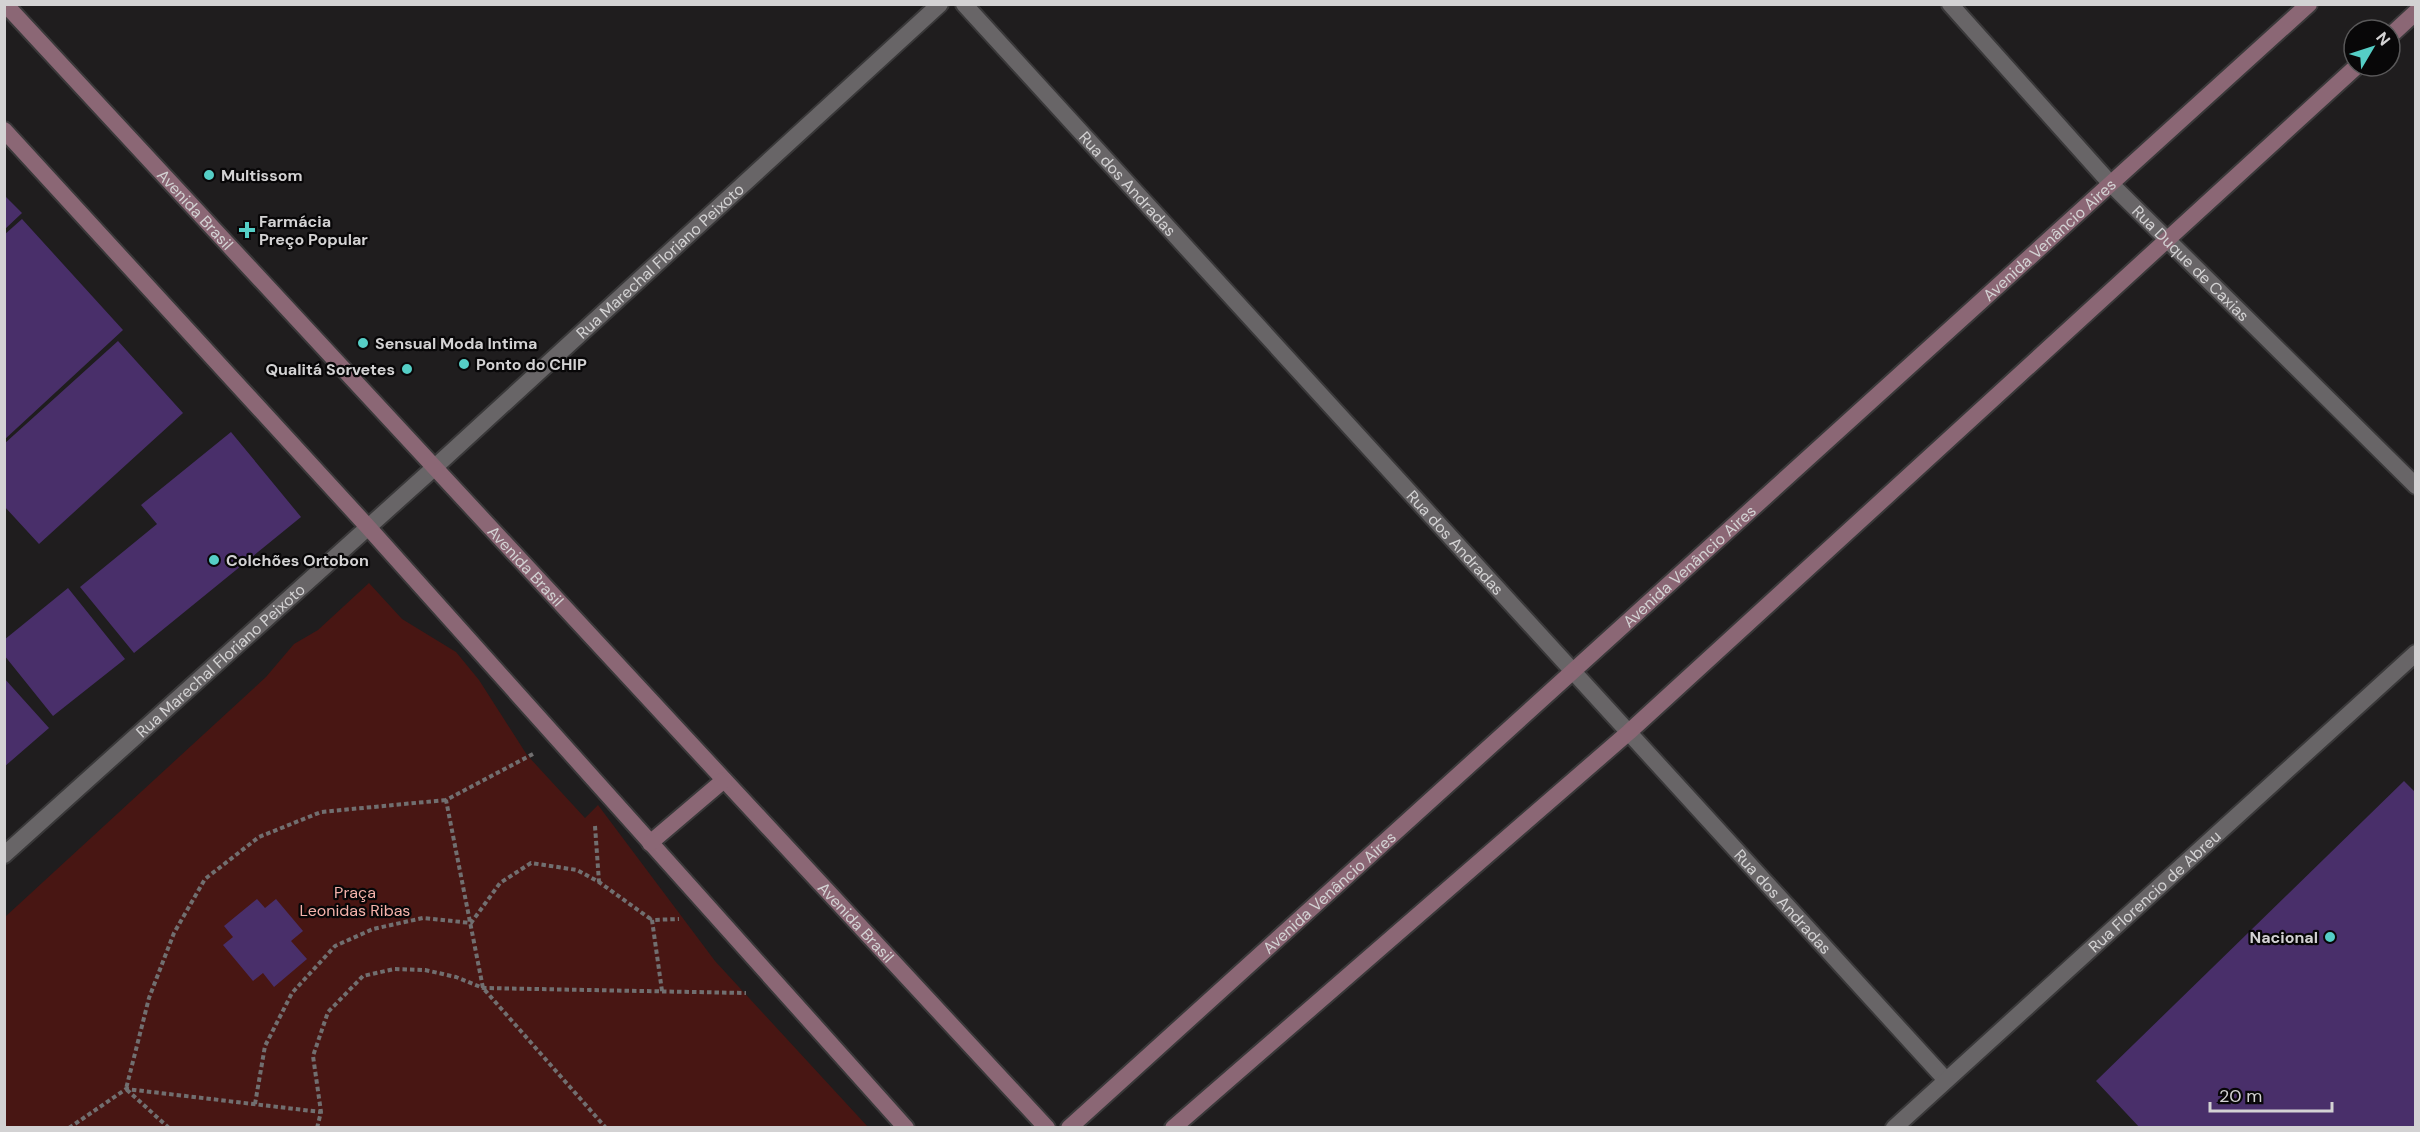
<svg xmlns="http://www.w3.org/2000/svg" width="2420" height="1132" font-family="'DM Sans',sans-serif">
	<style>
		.green { fill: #481613 }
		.building { fill: #492f6a }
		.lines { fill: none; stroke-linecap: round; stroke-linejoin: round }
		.minor-casing { stroke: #393839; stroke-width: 20 }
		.tertiary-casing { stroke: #393839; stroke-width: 20 }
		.secondary-casing { stroke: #393839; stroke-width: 20 }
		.path { stroke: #716f70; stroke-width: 4; stroke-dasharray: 4.5 3; stroke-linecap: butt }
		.minor { stroke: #686567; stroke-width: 16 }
		.tertiary { stroke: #686567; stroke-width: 16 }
		.secondary { stroke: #8b6775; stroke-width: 16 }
		.poi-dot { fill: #55cec6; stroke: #080708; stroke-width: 2 }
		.labels { text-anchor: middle; stroke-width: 4.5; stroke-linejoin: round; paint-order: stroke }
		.poi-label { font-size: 16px; font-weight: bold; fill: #d3d2d3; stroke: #080708; text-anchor: start }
		.street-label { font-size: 16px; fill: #d3d2d3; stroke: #080708 }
		.park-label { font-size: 16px; fill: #f5b2aa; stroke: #080708 }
	</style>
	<rect width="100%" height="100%" fill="#1f1d1e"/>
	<path class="green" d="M369 583 402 619 456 652 479 680 527 755 585 818 598 805 715 961 868 1127 5 1128V917L266 677 294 644 318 630Z"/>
	<path class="building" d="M4 195 22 213 4 230Z
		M22 219 123 330 4 440V235Z
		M118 341 183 413 39 544 4 506V444Z
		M231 432 301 517 134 653 80 587 157 524 141 505Z
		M68 588 125 659 53 716 4 655V640Z
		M4 678 49 728 4 767Z
		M2404 781 2416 793V1128H2140L2096 1081Z
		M257 899 265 908 276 899 303 931 291 941 307 959 274 987 263 973 253 981 223 945 233 937 224 926Z"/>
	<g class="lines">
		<g class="minor-casing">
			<g id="minor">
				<path id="s1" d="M964 4 1946 1080"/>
				<path id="s2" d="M1950 4 2110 183 2416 486"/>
				<path id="s3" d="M1894 1128 2416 653"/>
			</g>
		</g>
		<g class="tertiary-casing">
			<g id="tertiary">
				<path id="s4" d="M4 855 435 467 940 4"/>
			</g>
		</g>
		<g class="secondary-casing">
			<g id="secondary">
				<path id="s5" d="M5 4 1047 1128"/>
				<path d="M2390 36 2416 12"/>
				<path d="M4 130 368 527 906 1128"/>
				<path d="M650 843 724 780"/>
				<path id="s6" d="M1069 1128 2309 4"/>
				<path d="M1173 1128 1629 732 2357 66"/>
			</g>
		</g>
		<path class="path" d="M533 754 446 800 483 988 606 1128
			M595 826 599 882
			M662 991 652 920 679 919
			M255 1104 265 1046 292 993 335 946 373 929 423 918 471 923 500 883 531 863 577 870 599 882 652 920
			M69 1128 126 1089 321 1112
			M169 1128 126 1089 149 998 174 933 205 879 259 837 321 812 446 800
			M317 1128 321 1112 313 1056 328 1012 363 976 394 969 425 970 456 977 483 988 746 993"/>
		<use href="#minor" class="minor"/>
		<use href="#tertiary" class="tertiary"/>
		<use href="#secondary" class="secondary"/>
	</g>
	<g class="poi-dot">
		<circle cx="209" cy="175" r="6"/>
		<path d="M244 221h6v6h6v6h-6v6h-6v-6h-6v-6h6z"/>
		<circle cx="363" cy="343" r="6"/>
		<circle cx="464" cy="364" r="6"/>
		<circle cx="407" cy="369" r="6"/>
		<circle cx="214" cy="560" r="6"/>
		<circle cx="2330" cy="937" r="6"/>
	</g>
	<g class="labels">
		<g class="poi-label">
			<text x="221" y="181">Multissom</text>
			<text x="259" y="227">Farmácia<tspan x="259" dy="18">Preço Popular</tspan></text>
			<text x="375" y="349">Sensual Moda Intima</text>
			<text x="476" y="370">Ponto do CHIP</text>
			<text x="395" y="375" text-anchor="end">Qualitá Sorvetes</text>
			<text x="226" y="566">Colchões Ortobon</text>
			<text x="2318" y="943" text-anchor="end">Nacional</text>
		</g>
		<g class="street-label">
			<text dy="6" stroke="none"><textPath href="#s1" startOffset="243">Rua dos Andradas</textPath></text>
			<text dy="6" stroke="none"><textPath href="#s5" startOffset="280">Avenida Brasil</textPath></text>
			<text dy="6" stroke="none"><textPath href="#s6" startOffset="1323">Avenida Venâncio Aires</textPath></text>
			<text dy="6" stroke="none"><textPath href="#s4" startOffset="885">Rua Marechal Floriano Peixoto</textPath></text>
			<text dy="6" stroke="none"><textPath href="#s2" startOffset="354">Rua Duque de Caxias</textPath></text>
			<text dy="6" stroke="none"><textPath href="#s1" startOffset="729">Rua dos Andradas</textPath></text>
			<text dy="6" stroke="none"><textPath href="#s6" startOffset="837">Avenida Venâncio Aires</textPath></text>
			<text dy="6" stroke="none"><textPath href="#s5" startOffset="766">Avenida Brasil</textPath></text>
			<text dy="6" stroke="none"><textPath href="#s4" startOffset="291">Rua Marechal Floriano Peixoto</textPath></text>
			<text dy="6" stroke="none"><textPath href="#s3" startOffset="352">Rua Florencio de Abreu</textPath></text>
			<text dy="6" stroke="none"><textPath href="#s6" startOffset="351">Avenida Venâncio Aires</textPath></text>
			<text dy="6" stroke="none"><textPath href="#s1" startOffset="1215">Rua dos Andradas</textPath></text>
			<text dy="6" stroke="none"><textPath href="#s5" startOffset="1252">Avenida Brasil</textPath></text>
		</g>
		<g class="park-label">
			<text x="355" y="898">Praça<tspan x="355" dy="18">Leonidas Ribas</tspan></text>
		</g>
	</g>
	<rect width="2420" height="1132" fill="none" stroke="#d3d2d3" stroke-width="12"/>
	<g transform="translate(2372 48) rotate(51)"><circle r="28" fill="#080708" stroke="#595859" stroke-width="1.5"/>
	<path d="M0-4.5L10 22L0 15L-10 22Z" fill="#55cec6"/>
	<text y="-9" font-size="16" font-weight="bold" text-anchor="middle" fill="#d3d2d3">N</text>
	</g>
	<path d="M2210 1102v9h122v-9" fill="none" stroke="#d3d2d3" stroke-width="3"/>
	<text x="2219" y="1102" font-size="18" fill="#d3d2d3" stroke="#080708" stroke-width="4.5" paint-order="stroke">20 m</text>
</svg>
